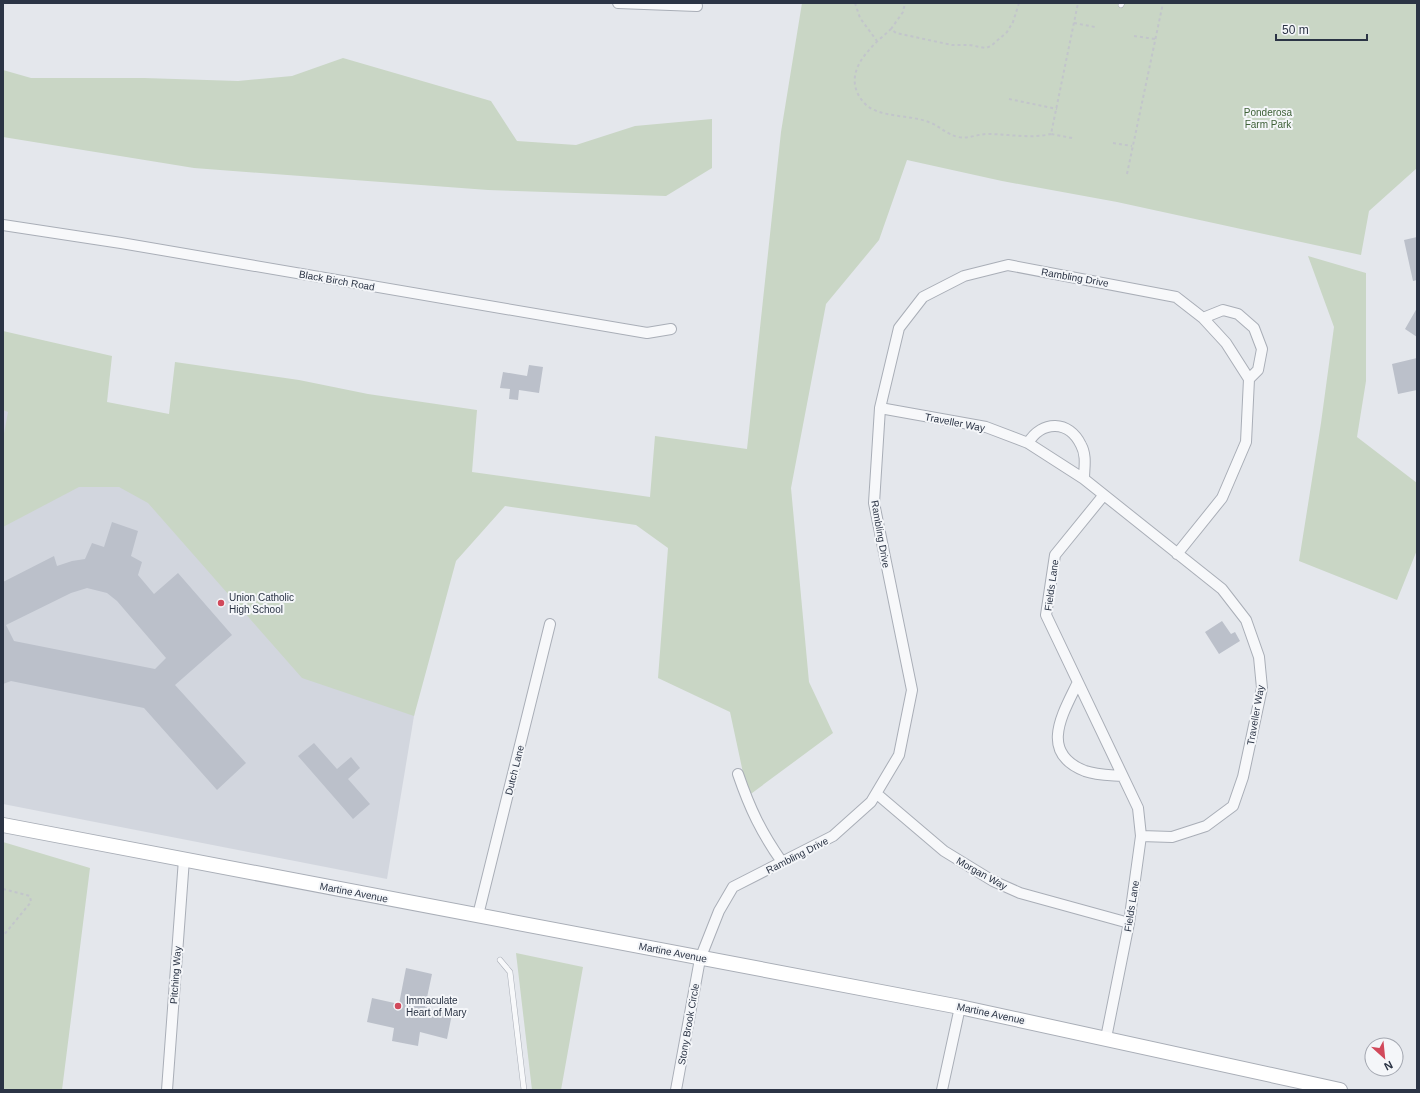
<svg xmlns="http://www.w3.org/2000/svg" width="1420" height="1093" font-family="Arial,sans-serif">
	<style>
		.built { fill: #d2d6de }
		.green { fill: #c9d6c5 }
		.building { fill: #bbc0ca; fill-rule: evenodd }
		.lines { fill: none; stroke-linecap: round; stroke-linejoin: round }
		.service-casing { stroke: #a9aeb7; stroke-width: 6 }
		.minor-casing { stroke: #a9aeb7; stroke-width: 12 }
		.secondary-casing { stroke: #a9aeb7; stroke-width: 16 }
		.path { stroke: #c2c5cb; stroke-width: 2; stroke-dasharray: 3 3; stroke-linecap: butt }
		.service { stroke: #f7f8fa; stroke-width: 5 }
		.minor { stroke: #f7f8fa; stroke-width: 10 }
		.secondary { stroke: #fff; stroke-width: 14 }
		.poi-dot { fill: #d1495b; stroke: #f4f6f9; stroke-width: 1.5 }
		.labels { text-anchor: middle; stroke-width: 4; stroke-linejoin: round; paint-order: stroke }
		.park-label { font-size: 10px; fill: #3f6138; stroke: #f4f6f9 }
		.street-label { font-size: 10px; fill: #2b3445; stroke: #f4f6f9 }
		.poi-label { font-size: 10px; fill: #2b3445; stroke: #f4f6f9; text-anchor: start }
	</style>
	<rect width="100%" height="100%" fill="#e4e7ec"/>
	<path class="built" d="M3 410 432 457 414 716 387 879 3 804Z"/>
	<path class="green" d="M802 3H1417V168L1369 211 1361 255 1117 202 1002 181 907 160 879 240 826 304 791 488 809 682 833 733 748 796 730 712 658 678 668 548 636 525 505 506 456 561 414 716 302 678 148 503 119 487H79L3 527V439L8 412 3 410V331L112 356 107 402 169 414 175 362 299 380 368 394 477 410 472 472 650 497 655 436 747 449 781 132Z
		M343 58 491 101 517 141 576 145 635 126 712 119V168L666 196 488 190 194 168 3 137V70L31 78H144L238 81 292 76Z
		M1308 256 1366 273V381L1357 437 1417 483V550L1397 600 1299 561 1321 423 1334 327Z
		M3 842 90 868 62 1090H3Z
		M516 953 583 967 561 1090H532Z"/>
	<path class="building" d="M1417 237V280L1413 281 1404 240Z
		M1417 308V337L1405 329Z
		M1417 358V390L1398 394 1392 364Z
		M529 365 543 367 539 393 519 390 518 400 509 399 510 389 500 388 503 372 527 376Z
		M112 522 138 531 131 556 142 562 138 575 154 594 178 573 232 635 175 685 246 763 217 790 144 708 11 681 3 684V582L54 556 57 566 72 561 85 559 92 543 104 547ZM87 588 107 593 117 601 166 658 155 669 14 641 6 625 71 593Z
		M1222 621 1231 634 1235 632 1240 641 1219 654 1205 632Z
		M314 743 337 769 351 757 360 768 348 779 370 804 353 819 298 756Z
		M406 968 432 974 425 1007 452 1014 447 1039 420 1032 418 1046 392 1041 394 1028 367 1022 372 998 399 1004Z"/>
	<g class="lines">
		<g class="service-casing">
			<path id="service" d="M1121 5 1122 3
				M500 960 510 972 524 1090"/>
		</g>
		<g class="minor-casing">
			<path id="minor" d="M618 3 697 6
				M3 225 121 243 647 333 671 329
				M1203 318 1223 310 1238 314 1254 328 1262 349 1258 370 1249 379
				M880 408 986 427 1028 443 1084 479 1222 589 1246 620 1259 657 1262 688 1243 777 1233 806 1206 826 1172 837 1141 836
				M1028 443C1042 420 1069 420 1081 445 1087 456 1084 468 1084 479
				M1103 496 1055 555 1046 615 1138 808 1141 836 1129 923 1106 1038
				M1077 684C1062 715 1039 753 1085 771 1096 775 1110 775 1122 776
				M738 774C750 809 761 832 782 862
				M877 794 944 851 993 881 1020 893 1129 923
				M478 915 550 624
				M167 1090 184 859
				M676 1090 700 959 719 911 733 887 833 836 871 802 899 755 912 690 874 503 880 408 899 328 923 297 964 276 1008 265 1176 297 1203 318 1226 343 1249 379 1246 442 1222 498 1177 554
				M942 1090 960 1007"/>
		</g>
		<g class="secondary-casing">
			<path id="secondary" d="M3 825 960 1007 1340 1090"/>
		</g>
		<path class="path" d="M855 3 860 18 877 41
			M1019 3 1013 22 1007 32 991 46 986 48 969 45H952L896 33 891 29C873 45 845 68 858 94 861 100 866 106 872 109 890 118 913 115 931 123 941 127 946 134 958 137 969 139 977 134 988 134 1009 134 1030 139 1051 134
			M1074 23 1095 27
			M891 29 903 12 905 3
			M1134 36 1155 39
			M1009 99 1057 109
			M1072 138 1051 134 1078 3
			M1113 143 1132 146
			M1127 174 1163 3
			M3 889 30 896 31 902 3 936"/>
		<use href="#service" class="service"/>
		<use href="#minor" class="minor"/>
		<use href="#secondary" class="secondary"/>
	</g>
	<g class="poi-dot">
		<circle cx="221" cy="603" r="4"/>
		<circle cx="398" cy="1006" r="4"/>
	</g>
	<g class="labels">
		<g class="park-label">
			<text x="1268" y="116">Ponderosa<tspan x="1268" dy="12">Farm Park</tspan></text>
		</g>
		<g class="street-label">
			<text transform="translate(1075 277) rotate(10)" y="4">Rambling Drive</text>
			<text transform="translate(337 280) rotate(10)" y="4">Black Birch Road</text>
			<text transform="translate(955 422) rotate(11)" y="4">Traveller Way</text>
			<text transform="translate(881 534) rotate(80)" y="4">Rambling Drive</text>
			<text transform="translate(1051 585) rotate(-82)" y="4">Fields Lane</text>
			<text transform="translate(1255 715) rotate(-80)" y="4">Traveller Way</text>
			<text transform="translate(514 770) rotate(-76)" y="4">Dutch Lane</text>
			<text transform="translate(797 855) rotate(-27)" y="4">Rambling Drive</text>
			<text transform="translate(982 873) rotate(29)" y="4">Morgan Way</text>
			<text transform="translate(354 892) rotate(11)" y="4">Martine Avenue</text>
			<text transform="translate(1131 906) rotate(-81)" y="4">Fields Lane</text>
			<text transform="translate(673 952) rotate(11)" y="4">Martine Avenue</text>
			<text transform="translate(175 975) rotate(-86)" y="4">Pitching Way</text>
			<text transform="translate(991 1013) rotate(12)" y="4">Martine Avenue</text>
			<text transform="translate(688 1024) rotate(-80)" y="4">Stony Brook Circle</text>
		</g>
		<g class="poi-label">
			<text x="229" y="601">Union Catholic<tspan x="229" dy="12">High School</tspan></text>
			<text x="406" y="1004">Immaculate<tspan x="406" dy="12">Heart of Mary</tspan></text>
		</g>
	</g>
	<rect width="1420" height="1093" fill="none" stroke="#2b3445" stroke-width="8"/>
	<g transform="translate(1384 1057) rotate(153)"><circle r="19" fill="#f4f6f9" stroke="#a4a8b1"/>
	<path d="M0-3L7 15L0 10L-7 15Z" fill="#d1495b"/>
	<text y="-6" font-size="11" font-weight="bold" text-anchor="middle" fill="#2b3445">N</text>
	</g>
	<path d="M1276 34v6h91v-6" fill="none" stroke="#2b3445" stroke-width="2"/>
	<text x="1282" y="34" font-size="12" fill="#2b3445" stroke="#f4f6f9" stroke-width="3" paint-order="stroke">50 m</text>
</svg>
